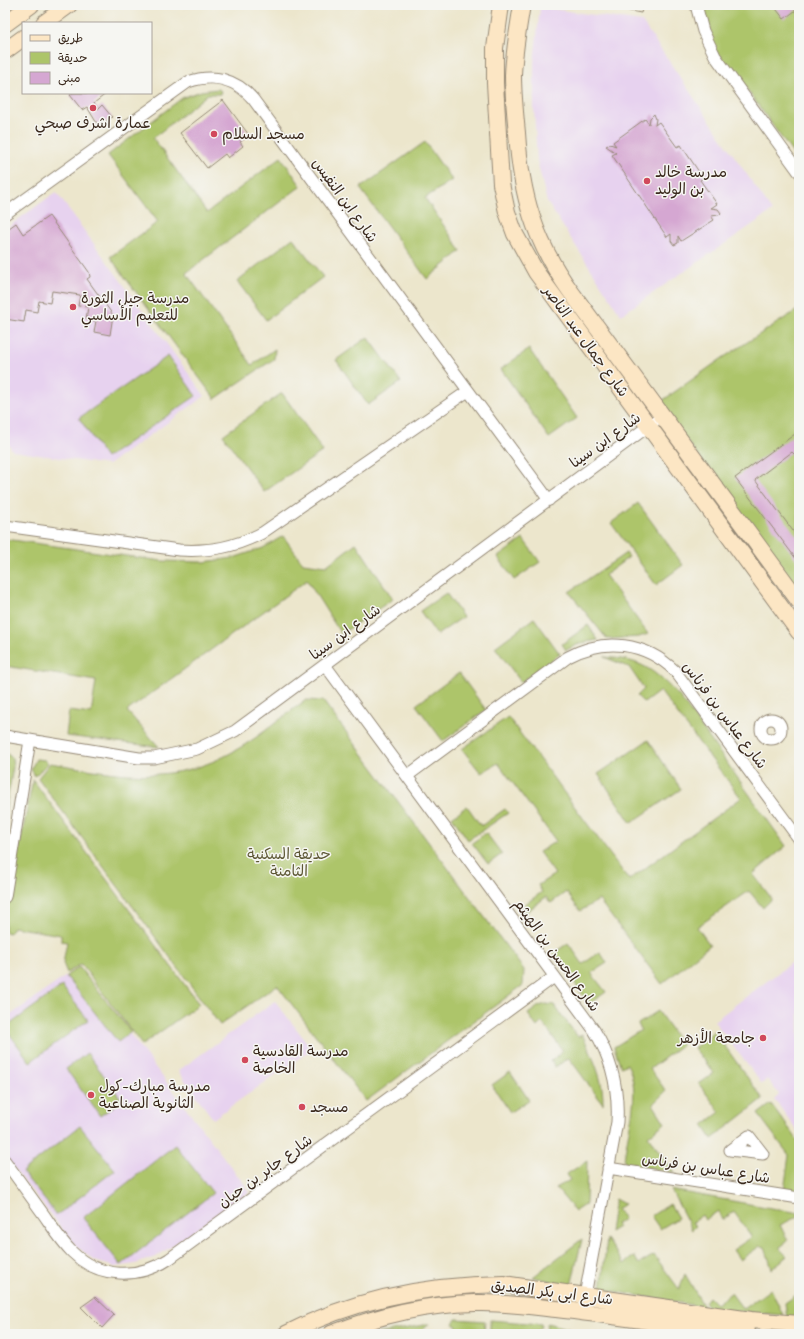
<svg xmlns="http://www.w3.org/2000/svg" width="804" height="1339" font-family="Mynerve,'Playpen Sans Arabic',sans-serif">
	<style>
		.built { fill: #e7d2ef }
		.green { fill: #adc56a; stroke: #747844 }
		.building { fill: #d5a7d2 }
		.lines { fill: none; stroke-linecap: round; stroke-linejoin: round }
		.street-casing { stroke: #948875; stroke-width: 13 }
		.secondary-casing { stroke: #948875; stroke-width: 18 }
		.street { stroke: #fff; stroke-width: 11 }
		.secondary { stroke: #fce6c4; stroke-width: 16 }
		.poi-dot { fill: #d1495b; stroke: #f6f6f2; stroke-width: 1.5 }
		.labels { text-anchor: middle; stroke-width: 3; stroke-linejoin: round; paint-order: stroke }
		.poi-label { font-size: 15px; fill: #3b2a1e; stroke: #f6f6f2; text-anchor: start }
		.street-label { font-size: 15px; fill: #3b2a1e; stroke: #f6f6f2 }
		.park-label { font-size: 15px; fill: #5d5835; stroke: #f6f6f2 }
	</style>
	<rect width="100%" height="100%" fill="#f6f6f2"/>
	<filter id="ink" filterUnits="userSpaceOnUse"><feTurbulence type="fractalNoise" baseFrequency=".025" numOctaves="2"/><feDisplacementMap in="SourceGraphic" scale="8" xChannelSelector="R" yChannelSelector="G"/><feConvolveMatrix kernelMatrix="1 2 1 2 8 2 1 2 1" color-interpolation-filters="sRGB"/></filter>
	<filter id="wash" filterUnits="userSpaceOnUse"><feTurbulence type="fractalNoise" baseFrequency=".012" numOctaves="4" result="noise"/><feDisplacementMap in="SourceGraphic" scale="16" xChannelSelector="R" yChannelSelector="G"/><feGaussianBlur stdDeviation="0.9" result="paint"/><feColorMatrix in="noise" values="0 0 0 0 0 0 0 0 0 0 0 0 0 0 0 0 0 1.4 0 .05"/><feComposite in="paint" operator="in"/></filter>
	<g filter="url(#wash)">
		<rect width="100%" height="100%" fill="#ece6cc"/>
		<path class="built" d="M540 7 642 22 772 211 621 315 547 202 537 160 534 108V62Z
			M56 192 205 396 108 465 13 451 5 440V229Z
			M799 957V1133L774 1099 779 1094 767 1079 762 1084 714 1021Z
			M79 967 250 1192 156 1257 135 1264 115 1267 95 1261 74 1244 5 1157V1019Z
			M275 1001 312 1049 213 1119 178 1071Z"/>
		<path class="green" d="M699 5H799V162L740 80 713 48Z
			M218 89 221 91 220 94H208L153 138 207 213 281 157 301 186 186 273 252 365 275 349 274 359 215 399 110 257 158 222 108 155 182 98 201 91Z
			M425 142 452 180 425 198 461 251 427 279 360 188Z
			M293 238 323 277 266 320 237 281Z
			M799 309V593L659 403 721 359Z
			M368 337 401 382 368 405 336 360Z
			M529 349 577 418 549 438 501 369Z
			M168 356 196 396 106 458 79 418Z
			M282 393 323 451 264 492 223 435Z
			M638 503 683 565 656 585 611 523Z
			M283 536 303 563 326 566 356 543 393 599 341 634 307 580 127 711 159 747 66 736 69 711 91 714 96 681 5 666V539L162 561 204 562 233 558 263 548Z
			M523 539 540 562 514 580 498 557Z
			M626 553 629 557 605 575 648 634 639 637 607 639 569 592Z
			M446 593 463 617 437 635 420 611Z
			M534 618 560 654 521 682 495 647Z
			M588 625 598 640 581 643 566 650 562 644Z
			M604 657C643 660 653 669 680 697L786 846 753 874 772 899 763 908 749 891 697 927 710 945 662 984 599 900 580 911 566 892 551 903 546 897 525 913 521 907 542 892 538 885 555 874 539 852 556 841 498 763 481 773 462 749 508 717 629 880 741 798 660 691 644 703 637 696 644 689 629 667Z
			M459 673 486 710 443 741 416 705Z
			M306 700 323 701 524 970 523 985 366 1101 277 985 220 1025 38 778 50 763C117 774 173 787 236 750 261 736 283 716 306 700Z
			M648 740 681 789 631 823 598 774Z
			M5 752 12 758 13 767 5 813Z
			M36 759 45 760 48 763 35 776 31 769Z
			M33 780 199 1004 142 1045 81 964 67 973 63 963 67 942 61 941V935L13 927 10 933 5 932V917Z
			M467 806 481 826 505 809 508 813 468 840 452 817Z
			M486 833 502 854 488 864 472 843Z
			M568 943 583 964 600 952 607 963 591 973 606 992 589 1004 554 953Z
			M79 967 131 1032 118 1042 66 976Z
			M62 986 88 1020 30 1062 5 1028Z
			M546 1004 554 1005 578 1037 582 1034C592 1056 604 1079 603 1104L569 1058 555 1067 551 1061 563 1051 542 1022 537 1027 528 1014 539 1006Z
			M658 1011 682 1045 650 1069 666 1091 653 1104 665 1123 648 1136 674 1172 630 1166 624 1162C626 1132 643 1092 627 1064L621 1067 614 1047 641 1030 638 1024Z
			M714 1031 763 1099 712 1139 703 1125 720 1112 699 1084 714 1073 694 1048Z
			M87 1053 122 1100 100 1116 66 1069Z
			M510 1072 529 1100 510 1112 492 1085Z
			M771 1104 799 1142V1192L784 1191 789 1155 758 1114Z
			M80 1126 115 1170 57 1215 22 1172Z
			M175 1145 213 1193 121 1265 83 1218Z
			M587 1161 586 1204 575 1211 556 1188 570 1180 567 1174Z
			M671 1190 799 1213V1216L780 1225 788 1241 779 1248 787 1256 772 1269 765 1247 760 1246 740 1260 733 1250 752 1237 734 1212 722 1220 718 1211 705 1220 702 1215 692 1223 696 1226 692 1230Z
			M615 1199 624 1204 617 1209 624 1219 616 1224 618 1227 610 1232Z
			M670 1204 678 1218 660 1229 651 1216Z
			M582 1239 571 1286 533 1277Z
			M607 1239 624 1264 634 1256 639 1264 654 1255 679 1289 685 1274 704 1307 601 1289Z
			M771 1289 783 1315 710 1309 705 1302 709 1297 716 1304 731 1293 743 1309Z
			M799 1293V1316L787 1317 785 1303Z
			M456 1319 485 1321 484 1334H462L454 1323Z
			M490 1320 541 1324 542 1327 533 1334H490Z
			M547 1323 577 1331 573 1334H546Z
			M429 1324 422 1331 424 1334H377Z"/>
		<g id="blocks">
			<path class="building" d="M598 5H643L641 13Z
				M773 5H799V8L784 19Z
				M73 93H107L94 103 98 109 102 105 112 117 102 125 101 123 98 125 87 107 82 110 70 95Z
				M223 100 249 135 240 142 243 146 228 158 225 154 207 168 180 133Z
				M654 114 656 119 655 125 659 122 677 147 681 145 703 178 700 180 717 204 711 208 718 209 721 213 719 215 711 216 714 220 681 241 678 236V243L674 245 671 241V234L667 237 612 155 616 153 606 146 610 144 616 146 613 142 645 119 649 124 650 118Z
				M49 216 89 272 90 277 87 279 113 315 110 335 94 332 96 321 86 319 88 307 78 306 80 295 52 291 50 303 39 301 37 312 26 310 24 322 5 319V231L16 223 23 234Z
				M795 434 799 440V451L794 454 792 452 755 480 799 539V558L797 560 735 478Z
				M95 1297 114 1315 102 1328 81 1307Z"/>
		</g>
	</g>
	<g filter="url(#ink)">
		<use href="#blocks" fill-opacity="0" stroke="#948875" stroke-width="1"/>
		<g class="lines">
			<g class="street-casing">
				<path id="street" d="M696 5 703 31 715 56 799 172
					M5 214 188 82C213 73 236 79 253 99L549 500
					M5 526 179 550C210 552 235 547 262 533L468 391
					M325 665 594 1030C612 1059 619 1088 617 1122L582 1312
					M761 729a10 10 0 1 1 20 0a10 10 0 1 1-20 0Z
					M5 736 139 758H154L197 749 235 731 654 422
					M407 776 568 657C605 637 645 642 675 671L799 839
					M5 897 30 740
					M749 1136 763 1154 730 1150Z
					M5 1161C18 1179 31 1197 44 1215 53 1228 61 1241 72 1252 99 1279 139 1279 169 1259L554 977
					M608 1168 799 1198"/>
			</g>
			<g class="secondary-casing">
				<path id="secondary" d="M501 5 495 48V83L501 184 507 212 515 234 536 272 799 632
					M522 5C518 28 514 51 513 75 513 94 515 113 517 133 521 194 534 241 571 292L799 601
					M44 23 69 5
					M5 24 31 5
					M5 51 23 38
					M286 1334C353 1299 428 1285 503 1284L751 1320 799 1324
					M331 1334C377 1316 425 1304 475 1303 502 1302 529 1306 556 1309 620 1316 684 1327 748 1334"/>
			</g>
			<use href="#street" class="street"/>
			<use href="#secondary" class="secondary"/>
		</g>
	</g>
	<g class="poi-dot">
		<circle cx="93" cy="108" r="4"/>
		<circle cx="214" cy="134" r="4"/>
		<circle cx="647" cy="181" r="4"/>
		<circle cx="73" cy="307" r="4"/>
		<circle cx="763" cy="1038" r="4"/>
		<circle cx="245" cy="1060" r="4"/>
		<circle cx="91" cy="1095" r="4"/>
		<circle cx="302" cy="1107" r="4"/>
	</g>
	<g class="labels">
		<g class="poi-label">
			<text x="93" y="128" text-anchor="middle">عمارة اشرف صبحي</text>
			<text x="222" y="139">مسجد السلام</text>
			<text x="655" y="177">مدرسة خالد<tspan x="655" dy="17">بن الوليد</tspan></text>
			<text x="81" y="303">مدرسة جيل الثورة<tspan x="81" dy="17">للتعليم الأساسي</tspan></text>
			<text x="755" y="1043" text-anchor="end">جامعة الأزهر</text>
			<text x="253" y="1056">مدرسة القادسية<tspan x="253" dy="17">الخاصة</tspan></text>
			<text x="99" y="1091">مدرسة مبارك-كول<tspan x="99" dy="17">الثانوية الصناعية</tspan></text>
			<text x="310" y="1112">مسجد</text>
		</g>
		<g class="street-label">
			<text transform="translate(345 200) rotate(54)" y="5">شارع ابن النفيس</text>
			<text transform="translate(586 341) rotate(54)" y="5">شارع جمال عبد الناصر</text>
			<text transform="translate(605 440) rotate(-36)" y="5">شارع ابن سينا</text>
			<text transform="translate(345 632) rotate(-36)" y="5">شارع ابن سينا</text>
			<text transform="translate(725 715) rotate(53)" y="5">شارع عباس بن فرناس</text>
			<text transform="translate(557 955) rotate(54)" y="5">شارع الحسن بن الهيثم</text>
			<text transform="translate(706 1168) rotate(9)" y="5">شارع عباس بن فرناس</text>
			<text transform="translate(265 1171) rotate(-36)" y="5">شارع جابر بن حيان</text>
			<text transform="translate(552 1292) rotate(7)" y="5">شارع ابى بكر الصديق</text>
		</g>
		<g class="park-label">
			<text x="289" y="859">حديقة السكنية<tspan x="289" dy="17">الثامنة</tspan></text>
		</g>
	</g>
	<rect width="804" height="1339" fill="none" stroke="#f6f6f2" stroke-width="20"/>
	<rect x="22" y="22" width="130" height="72" fill="#f6f6f2" stroke="#aba49d"/>
	<rect x="30" y="35" width="20" height="6" fill="#fce6c4" stroke="#aba49d"/>
	<text x="58" y="42" font-size="12" fill="#3b2a1e">طريق</text>
	<rect x="30" y="52" width="20" height="12" fill="#adc56a" stroke="#aba49d"/>
	<text x="58" y="62" font-size="12" fill="#3b2a1e">حديقة</text>
	<rect x="30" y="72" width="20" height="12" fill="#d5a7d2" stroke="#aba49d"/>
	<text x="58" y="82" font-size="12" fill="#3b2a1e">مبنى</text>
</svg>
